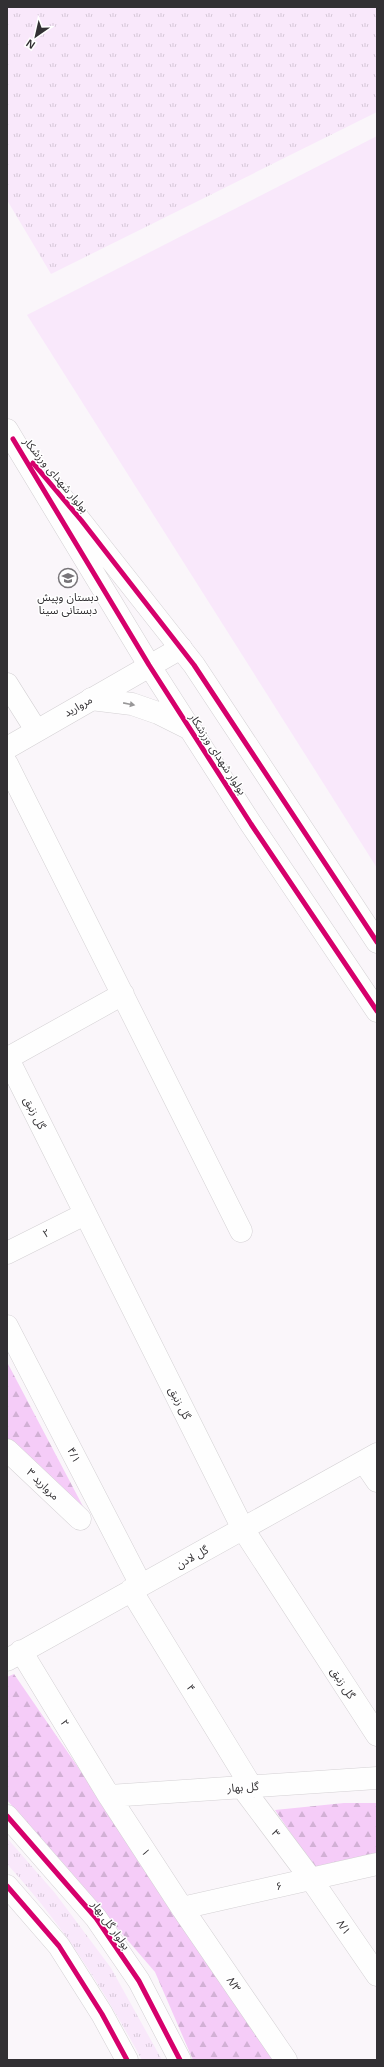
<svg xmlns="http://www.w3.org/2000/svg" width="384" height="2067" font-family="Arial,'Noto Sans Arabic',sans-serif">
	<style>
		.grass { fill: url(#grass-tufts) }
		.forest { fill: url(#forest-firs) }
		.pitch { fill: #f9e8fb }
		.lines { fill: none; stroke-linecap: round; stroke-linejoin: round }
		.minor-casing { stroke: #d4d1d4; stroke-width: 23 }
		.major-casing { stroke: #d4d1d4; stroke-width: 23 }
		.minor { stroke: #fefefe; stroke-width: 22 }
		.major { stroke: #fefefe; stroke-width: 22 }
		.cycleway-casing { stroke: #fff; stroke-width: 8 }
		.cycleway { stroke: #d6006c; stroke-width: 5 }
		.oneway { fill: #989798 }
		.labels { text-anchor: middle; stroke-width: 3; stroke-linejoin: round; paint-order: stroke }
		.street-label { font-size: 11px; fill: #323033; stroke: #fff }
		.poi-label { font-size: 11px; fill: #323033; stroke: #fff }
	</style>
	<defs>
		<pattern id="grass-tufts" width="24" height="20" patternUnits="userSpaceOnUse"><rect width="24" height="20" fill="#f9e8fb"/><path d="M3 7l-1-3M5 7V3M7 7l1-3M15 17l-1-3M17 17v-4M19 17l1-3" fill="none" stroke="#d6c7d8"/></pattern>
		<pattern id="forest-firs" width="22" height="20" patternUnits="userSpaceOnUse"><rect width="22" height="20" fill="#f5ccf8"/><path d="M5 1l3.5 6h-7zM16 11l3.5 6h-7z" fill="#d2b0d5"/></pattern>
	</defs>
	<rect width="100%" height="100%" fill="#faf6fa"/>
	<path class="grass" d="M7 7H377V112L51 274 7 200Z
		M7 1838 55 1893 111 1968 162 2060H142C102 1987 64 1926 7 1864Z"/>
	<path class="forest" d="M7 1362 87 1514 7 1438Z
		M14 1674 279 2060H193L155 1972 7 1800V1677Z
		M344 1803H377V1858L316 1870 275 1810Z"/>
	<path class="pitch" d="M377 136V868L27 315Z"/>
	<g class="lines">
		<g class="minor-casing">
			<path id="minor" d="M7 684 36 730
				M7 748 181 648
				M7 764 241 1231
				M7 1057 243 1529 377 1735
				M8 1058 123 994
				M7 1253 85 1214
				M7 1326 141 1585
				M7 1450 80 1519
				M364 1462 377 1481
				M131 1590 251 1786
				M21 1651 109 1796 182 1908 286 2060
				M7 1660 377 1454
				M242 1787 311 1879 377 1975
				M109 1796 377 1778
				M182 1908 377 1864"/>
		</g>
		<g class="major-casing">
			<path id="major" d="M7 430 149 665 251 824 377 1011
				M56 490 194 665 377 942
				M91 699 132 704 158 713 190 729
				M7 1816 96 1918 139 1981 180 2060
				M7 1886 59 1946 102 2014 127 2060"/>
		</g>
		<use href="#minor" class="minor"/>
		<use href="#major" class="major"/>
		<g class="cycleway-casing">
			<path id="cycleway" d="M13 439 149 665 251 824 377 1011
				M33 463 81 520 194 665 377 942
				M7 1816 96 1918 139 1981 180 2060
				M7 1886 59 1946 102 2014 127 2060"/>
		</g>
		<use href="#cycleway" class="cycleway"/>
	</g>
	<defs><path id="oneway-solid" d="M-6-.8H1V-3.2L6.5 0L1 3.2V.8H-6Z"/></defs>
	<use class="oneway" href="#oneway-solid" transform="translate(129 704) rotate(11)"/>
	<defs>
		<g id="school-ring" transform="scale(1)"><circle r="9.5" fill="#fff" stroke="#787579" stroke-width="1.5"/><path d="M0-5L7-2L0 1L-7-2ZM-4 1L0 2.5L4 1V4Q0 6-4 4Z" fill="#787579"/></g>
	</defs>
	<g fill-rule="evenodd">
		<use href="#school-ring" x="68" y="578"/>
	</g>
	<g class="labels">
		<g class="street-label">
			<text transform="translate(56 475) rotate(50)" y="4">بولوار شهدای ورزشکار</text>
			<text transform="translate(78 706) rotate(-30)" y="4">مروارید</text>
			<text transform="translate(218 754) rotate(57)" y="4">بولوار شهدای ورزشکار</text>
			<text transform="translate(35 1113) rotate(63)" y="4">گل زنبق</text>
			<text transform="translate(46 1233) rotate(-26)" y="4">۲</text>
			<text transform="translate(180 1403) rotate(63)" y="4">گل زنبق</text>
			<text transform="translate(74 1455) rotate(63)" y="4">۴/۱</text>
			<text transform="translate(43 1484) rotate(44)" y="4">مروارید ۳</text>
			<text transform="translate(192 1557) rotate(-29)" y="4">گل لادن</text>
			<text transform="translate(343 1683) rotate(57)" y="4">گل زنبق</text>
			<text transform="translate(191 1688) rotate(59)" y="4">۴</text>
			<text transform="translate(65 1723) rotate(59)" y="4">۲</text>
			<text transform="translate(243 1787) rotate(-4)" y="4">گل بهار</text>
			<text transform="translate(276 1833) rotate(53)" y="4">۳</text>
			<text transform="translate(146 1852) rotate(57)" y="4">۱</text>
			<text transform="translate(279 1886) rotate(-13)" y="4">۶</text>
			<text transform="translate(111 1925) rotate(54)" y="4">بولوار گل بهار</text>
			<text transform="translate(344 1927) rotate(55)" y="4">۸/۱</text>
			<text transform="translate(234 1984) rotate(55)" y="4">۸/۳</text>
		</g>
		<g class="poi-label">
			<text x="68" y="601">دبستان وپیش<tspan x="68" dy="13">دبستانی سینا</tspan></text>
		</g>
	</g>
	<rect width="384" height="2067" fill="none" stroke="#323033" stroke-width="16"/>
	<g transform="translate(36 36) rotate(214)" stroke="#ffffff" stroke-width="3" paint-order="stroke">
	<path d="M0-3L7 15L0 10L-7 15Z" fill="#323033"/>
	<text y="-6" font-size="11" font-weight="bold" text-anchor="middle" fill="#323033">N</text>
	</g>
</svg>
